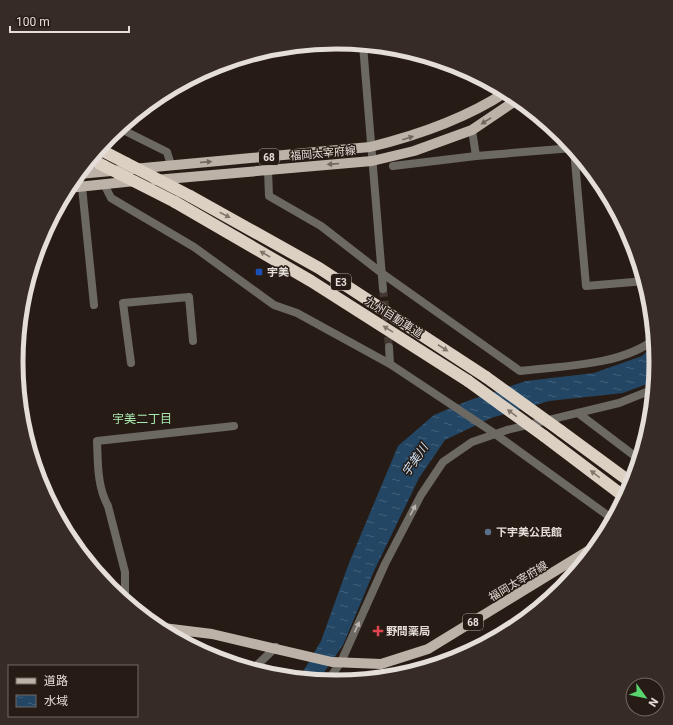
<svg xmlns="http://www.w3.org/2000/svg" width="673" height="725" font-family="Roboto,'Noto Sans JP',sans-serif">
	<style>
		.water { fill: url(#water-ripples) }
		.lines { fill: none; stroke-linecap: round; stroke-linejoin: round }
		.tertiary-tunnel { stroke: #443932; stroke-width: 8; stroke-dasharray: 8 4; stroke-linecap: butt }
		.minor { stroke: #6c6862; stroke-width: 8 }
		.tertiary { stroke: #6c6862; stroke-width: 8 }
		.primary { stroke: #bcb2a7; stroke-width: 10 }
		.motorway { stroke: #dcd0c3; stroke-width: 12 }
		.motorway-bridge { stroke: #dcd0c3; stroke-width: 12 }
		.oneway { fill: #72675e }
		.oneway2 { fill: #82766c }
		.oneway3 { fill: #bbb4af }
		.transit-dot { fill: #1a4fb4; stroke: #271c15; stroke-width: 1.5 }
		.service-dot { fill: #5c6f8a; stroke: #271c15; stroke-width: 1.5 }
		.health-dot { fill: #e0444e; stroke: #271c15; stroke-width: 1.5 }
		.labels { text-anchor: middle; stroke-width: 3; stroke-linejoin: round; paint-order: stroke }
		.shield { fill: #271c15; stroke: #aca39e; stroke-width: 1 }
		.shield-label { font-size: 10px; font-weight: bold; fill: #e5ddd8 }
		.street-label { font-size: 11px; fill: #e5ddd8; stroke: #271c15 }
		.poi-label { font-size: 11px; font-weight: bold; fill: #e5ddd8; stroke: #271c15; text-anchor: start }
		.neighbourhood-label { font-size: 12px; fill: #a9e8af; stroke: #271c15 }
		.water-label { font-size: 12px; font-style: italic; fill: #cae1f7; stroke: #271c15 }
		.rim { fill: none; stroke: #e5ddd8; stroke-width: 5 }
	</style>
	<defs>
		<pattern id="water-ripples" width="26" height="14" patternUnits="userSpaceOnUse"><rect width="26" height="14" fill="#234665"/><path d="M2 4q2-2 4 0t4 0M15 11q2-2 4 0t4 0" fill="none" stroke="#43607a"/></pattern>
	</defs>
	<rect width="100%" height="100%" fill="#271c15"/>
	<path class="water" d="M655 344 657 363 655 381 623 393 549 401 491 418 445 440 419 478 374 571 343 645 318 681 295 679 304 670 321 641 349 563 398 446 434 415 470 400 526 381 594 373 642 356Z"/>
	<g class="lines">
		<path class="tertiary-tunnel" d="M383 289 389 347"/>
		<path class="minor" d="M119 128 167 152 171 165
			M472 130 476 156
			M574 150 586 286 645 281
			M268 170 269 196 321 226 383 274 520 371C561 366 621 366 655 339
			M82 187 94 305
			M131 363 123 303 189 297 193 341
			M578 413 640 460
			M570 563 576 574
			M125 601V572L108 506C97 486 98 463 97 441L234 426
			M341 662 385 564 421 495 443 462 472 442 507 430 619 403 654 389
			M252 670 276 647"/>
		<path class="tertiary" d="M363 45 383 289
			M393 166 476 156 573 148
			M104 184 111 198 194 247 274 305 297 313 390 364 491 431 614 520
			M389 347 390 364
			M327 682 341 662"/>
		<path class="primary" d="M79 174 370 147C419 135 465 119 506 92
			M155 180 372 161 414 151 472 130 518 99
			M68 188 135 181
			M155 627 212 634 332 662 381 664 428 649 601 543"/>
		<path class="motorway" d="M99 149 126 163
			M91 159 104 166
			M190 196 319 268 486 377
			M175 202 311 281 468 381
			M561 431 633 484
			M544 436 626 498"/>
		<path class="motorway-bridge" d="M126 163 190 196
			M104 166 175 202
			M486 377 561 431
			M468 381 544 436"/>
	</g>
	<defs><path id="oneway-solid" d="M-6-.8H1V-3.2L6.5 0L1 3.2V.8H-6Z"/></defs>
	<g class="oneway">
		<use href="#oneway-solid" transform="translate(486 121) rotate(148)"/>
		<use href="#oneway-solid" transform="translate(408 138) rotate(-17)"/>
		<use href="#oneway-solid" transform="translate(206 162) rotate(-5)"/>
		<use href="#oneway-solid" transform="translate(333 164) rotate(175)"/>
	</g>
	<g class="oneway2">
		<use href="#oneway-solid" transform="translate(225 215) rotate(28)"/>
		<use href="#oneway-solid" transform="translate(265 254) rotate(-150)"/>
		<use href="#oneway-solid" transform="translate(388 329) rotate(-148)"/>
		<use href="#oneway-solid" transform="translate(443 348) rotate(33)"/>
		<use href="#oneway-solid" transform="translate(512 413) rotate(-144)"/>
		<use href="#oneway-solid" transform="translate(595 474) rotate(-143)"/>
	</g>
	<g class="oneway3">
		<use href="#oneway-solid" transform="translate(413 510) rotate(-62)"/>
		<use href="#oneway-solid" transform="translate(357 627) rotate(-65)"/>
	</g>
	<rect class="transit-dot" x="255" y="268" width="8" height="8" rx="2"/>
	<circle class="service-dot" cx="488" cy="532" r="4"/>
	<path class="health-dot" d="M376 625h4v4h4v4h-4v4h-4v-4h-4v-4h4z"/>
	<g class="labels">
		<g class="shield">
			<rect x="259" y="149" width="20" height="16" rx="3"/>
			<rect x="331" y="274" width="20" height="16" rx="3"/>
			<rect x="463" y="614" width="20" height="16" rx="3"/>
		</g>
		<g class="shield-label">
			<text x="269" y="161">68</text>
			<text x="341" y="286">E3</text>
			<text x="473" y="626">68</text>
		</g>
		<g class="street-label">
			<text transform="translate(323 153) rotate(-5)" y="4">福岡太宰府線</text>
			<text transform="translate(394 317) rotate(32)" y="4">九州自動車道</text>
			<text transform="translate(518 581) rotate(-31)" y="4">福岡太宰府線</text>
		</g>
		<g class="poi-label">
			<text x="267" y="276">宇美</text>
			<text x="496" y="536">下宇美公民館</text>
			<text x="386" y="635">野間薬局</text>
		</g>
		<g class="neighbourhood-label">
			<text x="142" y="423">宇美二丁目</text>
		</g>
		<g class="water-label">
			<text transform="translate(415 460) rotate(-56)" y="4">宇美川</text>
		</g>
	</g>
	<path d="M0 0H673V725H0ZM23 362a313 313 0 1 1 626 0a313 313 0 1 1-626 0Z" fill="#362b25" fill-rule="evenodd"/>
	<path class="rim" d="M23 362a313 313 0 1 1 626 0a313 313 0 1 1-626 0Z"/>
	<rect x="8" y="665" width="130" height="52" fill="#271c15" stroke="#736963"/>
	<rect x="16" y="678" width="20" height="6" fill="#bcb2a7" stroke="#736963"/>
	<text x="44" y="685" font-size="12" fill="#e5ddd8">道路</text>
	<rect x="16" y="695" width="20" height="12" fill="url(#water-ripples)" stroke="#736963"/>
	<text x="44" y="705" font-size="12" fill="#e5ddd8">水域</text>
	<g transform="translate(645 697) rotate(123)"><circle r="19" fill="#271c15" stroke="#736963"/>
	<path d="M0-3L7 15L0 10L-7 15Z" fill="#59d56f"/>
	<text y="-6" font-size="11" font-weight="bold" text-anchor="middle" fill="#e5ddd8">N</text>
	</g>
	<path d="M10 26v6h119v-6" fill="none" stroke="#e5ddd8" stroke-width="2"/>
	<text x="16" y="26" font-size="12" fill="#e5ddd8" stroke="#271c15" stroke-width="3" paint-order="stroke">100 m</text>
</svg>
